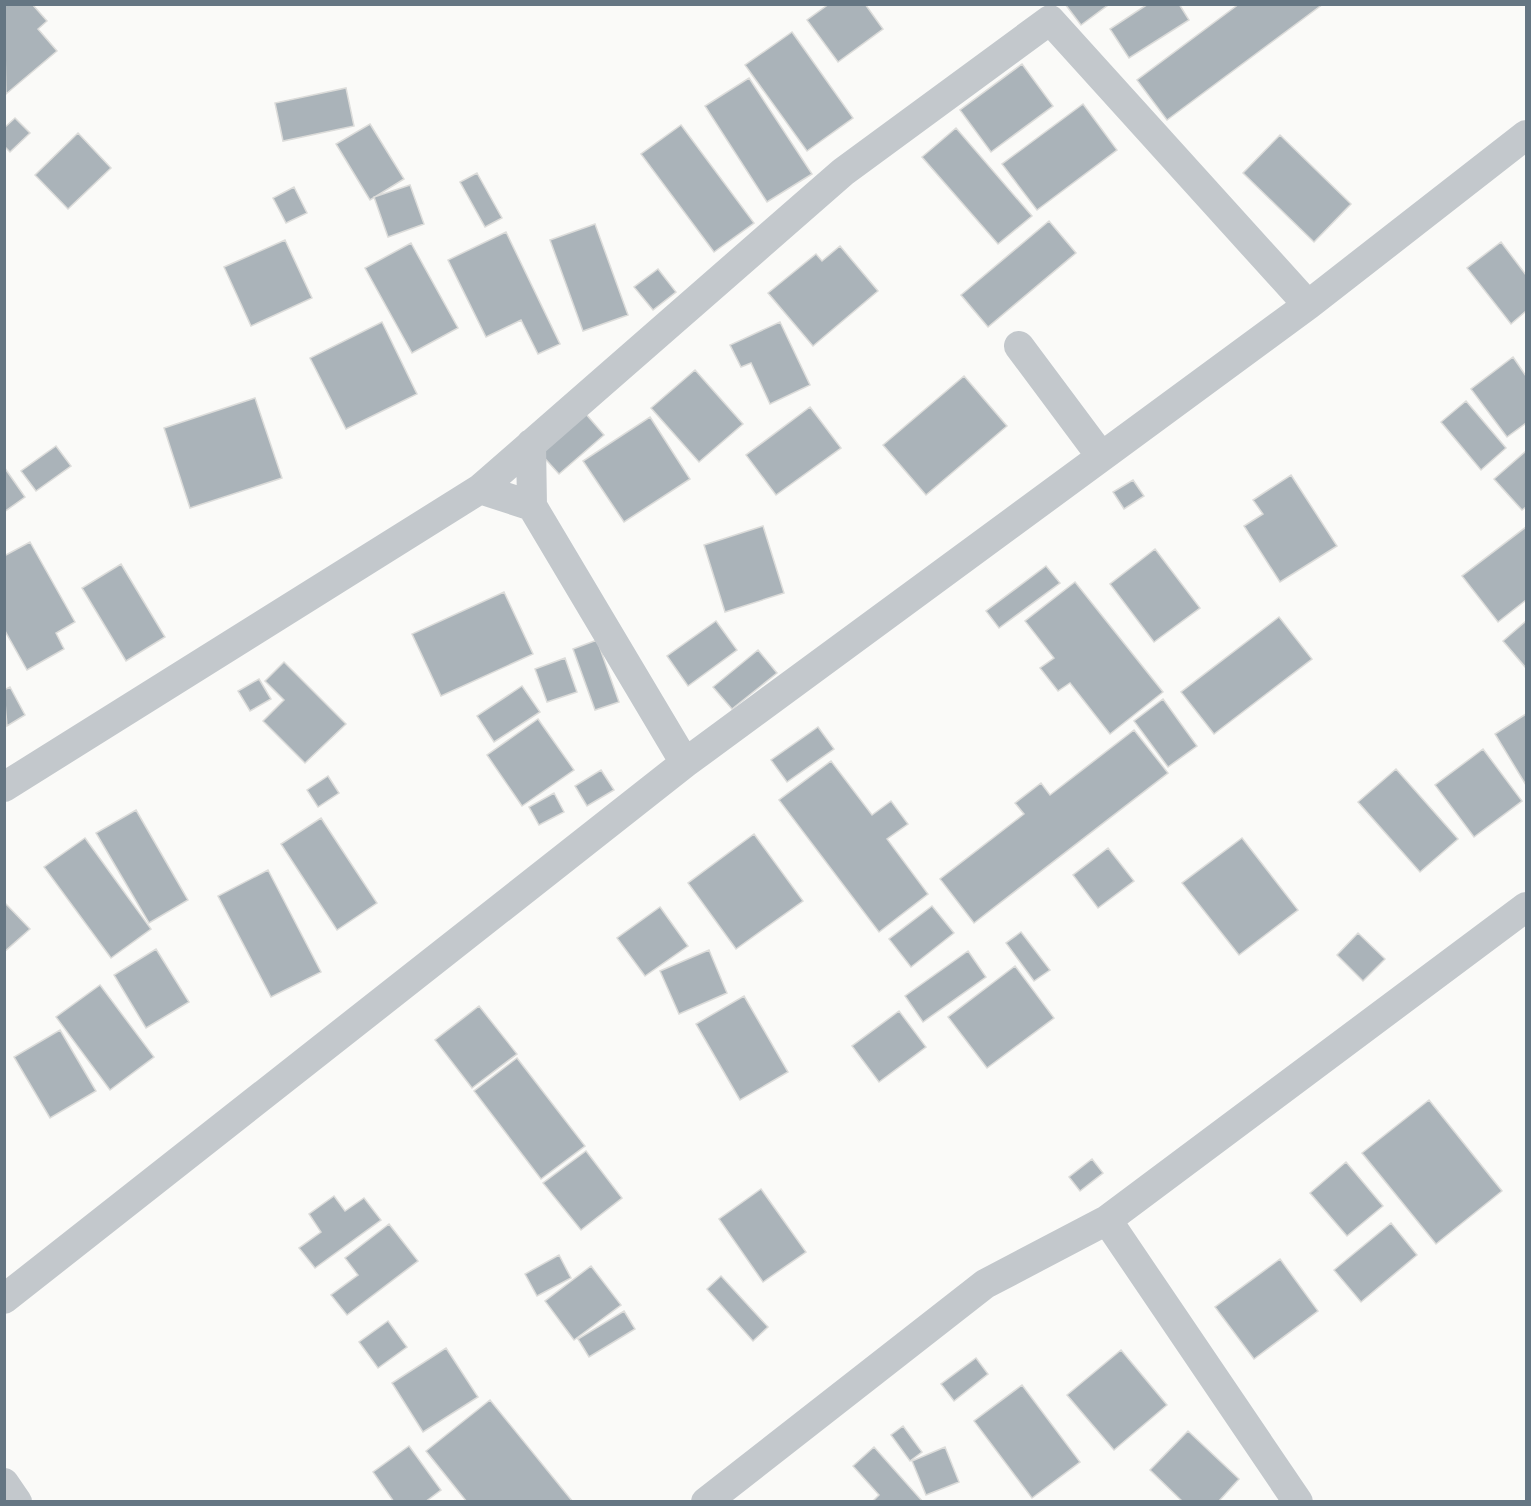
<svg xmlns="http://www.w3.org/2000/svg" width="1531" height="1506" font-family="Montserrat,sans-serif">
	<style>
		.building { fill: #aab3b9; stroke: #dcdcda; stroke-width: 1.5 }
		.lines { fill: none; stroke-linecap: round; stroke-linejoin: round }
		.minor { stroke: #c3c8cc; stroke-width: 30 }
	</style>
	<rect width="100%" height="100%" fill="#fafaf8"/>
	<path class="building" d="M4 4H32L47 21 38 29 57 51 6 94Z
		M829 4H865L883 29 838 62 807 20Z
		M1065 4H1108V5L1081 25Z
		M1148 4H1179L1189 20 1129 58 1110 29Z
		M1239 4H1323L1167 120 1137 80Z
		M792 32 853 118 807 151 745 65Z
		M1022 64 1053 106 991 152 960 110Z
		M749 78 812 174 767 202 705 106Z
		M346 88 354 126 283 141 275 103Z
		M1083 104 1117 150 1037 210 1002 164Z
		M15 118 30 133 10 152 4 146V128Z
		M370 124 404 179 370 200 336 144Z
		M681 125 754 223 714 252 641 154Z
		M956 128 1032 216 998 244 922 157Z
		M78 133 111 168 68 209 35 175Z
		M1280 135 1351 204 1314 242 1243 173Z
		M477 173 502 218 485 227 460 182Z
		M410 185 424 224 388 237 374 197Z
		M294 187 307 213 286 223 273 198Z
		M1049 221 1076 253 988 327 961 295Z
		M595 224 628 315 583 331 550 240Z
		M506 232 560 344 538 354 521 320 486 337 448 260Z
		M285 240 312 298 251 326 224 267Z
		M1501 242 1526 275V311L1511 324 1467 268Z
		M411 243 458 328 412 353 365 268Z
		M840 246 878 291 813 346 768 293 816 254 822 261Z
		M658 269 676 292 653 310 634 287Z
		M382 322 417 394 346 429 310 358Z
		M780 322 810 385 770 404 751 363 741 367 730 345Z
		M1513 357 1526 376V423L1507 437 1471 389Z
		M695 370 743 424 699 462 651 408Z
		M964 376 1007 426 926 495 883 445Z
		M255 398 282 478 190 508 164 428Z
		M1466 401 1506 448 1481 470 1441 422Z
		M810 407 841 448 776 495 746 455Z
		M585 413 604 435 559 474 539 452Z
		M650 417 690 479 624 522 583 461Z
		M56 446 71 466 36 491 21 471Z
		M1526 451V507L1522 510 1494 479Z
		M4 467 25 497 4 512Z
		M1291 475 1337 546 1280 582 1244 526 1263 514 1253 500Z
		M1133 480 1144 496 1124 509 1113 492Z
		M763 526 784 593 725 612 704 545Z
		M1526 527V600L1498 622 1462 576Z
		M30 542 75 622 56 633 64 649 27 670 4 629V556Z
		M1155 549 1200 608 1154 642 1110 584Z
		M121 564 165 637 126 661 82 588Z
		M1046 566 1060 583 999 628 986 611Z
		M1075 582 1163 692 1110 734 1070 683 1058 691 1040 668 1054 658 1025 621Z
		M504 592 533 654 441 696 412 634Z
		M1279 617 1312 659 1214 734 1181 692Z
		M716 621 737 650 688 686 667 656Z
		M1526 621V668L1503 641Z
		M597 640 619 702 595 710 573 649Z
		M758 650 777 673 732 709 713 687Z
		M565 658 577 692 547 702 535 669Z
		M284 662 346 724 305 763 263 721 284 700 265 681Z
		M259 679 271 699 250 711 238 691Z
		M522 686 540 712 494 742 477 716Z
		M10 687 25 715 7 726 4 690Z
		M1163 699 1197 746 1168 767 1134 721Z
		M1526 714V785L1495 734Z
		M538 719 574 770 522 806 487 755Z
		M818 727 834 749 787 782 771 760Z
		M1134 730 1168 773 974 923 940 879 1024 814 1015 803 1041 783 1050 795Z
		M1483 749 1522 801 1474 837 1435 785Z
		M831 761 872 815 891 801 908 824 887 839 928 894 879 932 779 800Z
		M1396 769 1458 839 1420 872 1358 802Z
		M601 770 614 790 587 806 575 786Z
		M328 776 339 793 318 807 307 790Z
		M554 793 564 812 539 825 529 807Z
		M136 810 188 900 149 923 96 833Z
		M321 818 377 903 337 930 281 844Z
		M754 834 803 901 736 949 688 883Z
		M85 838 151 929 111 958 44 867Z
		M1242 838 1298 910 1239 955 1182 883Z
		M1108 848 1134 881 1098 908 1073 875Z
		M268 870 321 972 271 997 218 896Z
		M4 902 30 929 4 952Z
		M932 906 954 933 911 967 889 939Z
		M660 907 688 946 645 976 617 938Z
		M1021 932 1050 970 1034 981 1006 943Z
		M1358 933 1385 959 1363 981 1337 955Z
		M156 949 189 1002 146 1028 114 975Z
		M709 950 727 993 679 1014 660 971Z
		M968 951 986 977 923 1022 905 996Z
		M1015 966 1054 1018 987 1068 948 1017Z
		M100 985 154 1057 110 1090 56 1017Z
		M744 996 788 1072 740 1100 696 1024Z
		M479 1006 517 1054 472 1088 435 1040Z
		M899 1011 926 1047 879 1082 852 1046Z
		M60 1030 96 1091 50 1118 14 1057Z
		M517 1058 585 1146 541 1179 474 1091Z
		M1429 1100 1502 1191 1436 1244 1362 1153Z
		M586 1151 622 1198 581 1230 543 1183Z
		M1092 1159 1103 1173 1080 1191 1069 1177Z
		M1346 1162 1383 1206 1347 1236 1310 1193Z
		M761 1189 806 1252 763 1282 719 1219Z
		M334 1196 345 1211 364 1198 381 1220 315 1268 299 1248 321 1232 309 1214Z
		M1391 1223 1417 1255 1361 1302 1334 1270Z
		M389 1224 418 1261 347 1315 331 1295 358 1275 345 1258Z
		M559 1255 571 1278 537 1296 525 1274Z
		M1280 1259 1318 1311 1254 1359 1215 1307Z
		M591 1266 621 1305 574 1340 545 1301Z
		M721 1276 768 1327 753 1341 707 1289Z
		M624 1311 635 1329 589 1357 578 1339Z
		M388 1321 407 1347 378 1368 359 1342Z
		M446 1348 478 1397 423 1432 392 1383Z
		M1121 1350 1167 1405 1114 1450 1067 1395Z
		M976 1358 988 1374 954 1401 941 1384Z
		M1022 1385 1080 1462 1032 1498 974 1421Z
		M490 1400 573 1502H467L426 1451Z
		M903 1426 922 1452 910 1461 891 1435Z
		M1188 1431 1239 1479 1218 1502H1183L1150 1470Z
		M409 1446 441 1490 425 1502H394L373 1472Z
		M874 1447 923 1502H872L879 1495 853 1466Z
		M945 1447 959 1482 926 1495 912 1461Z"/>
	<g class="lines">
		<path class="minor" d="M1019 346 1101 456
			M531 444 532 506 685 763
			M480 489 532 506
			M4 787 480 489 843 172 1050 20 1308 305
			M1107 1220 1298 1502
			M4 1299 685 763 1308 305 1526 135
			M4 1483 17 1502
			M706 1502 985 1284 1107 1220 1526 907"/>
	</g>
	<rect width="1531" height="1506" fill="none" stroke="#657683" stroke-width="12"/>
</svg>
